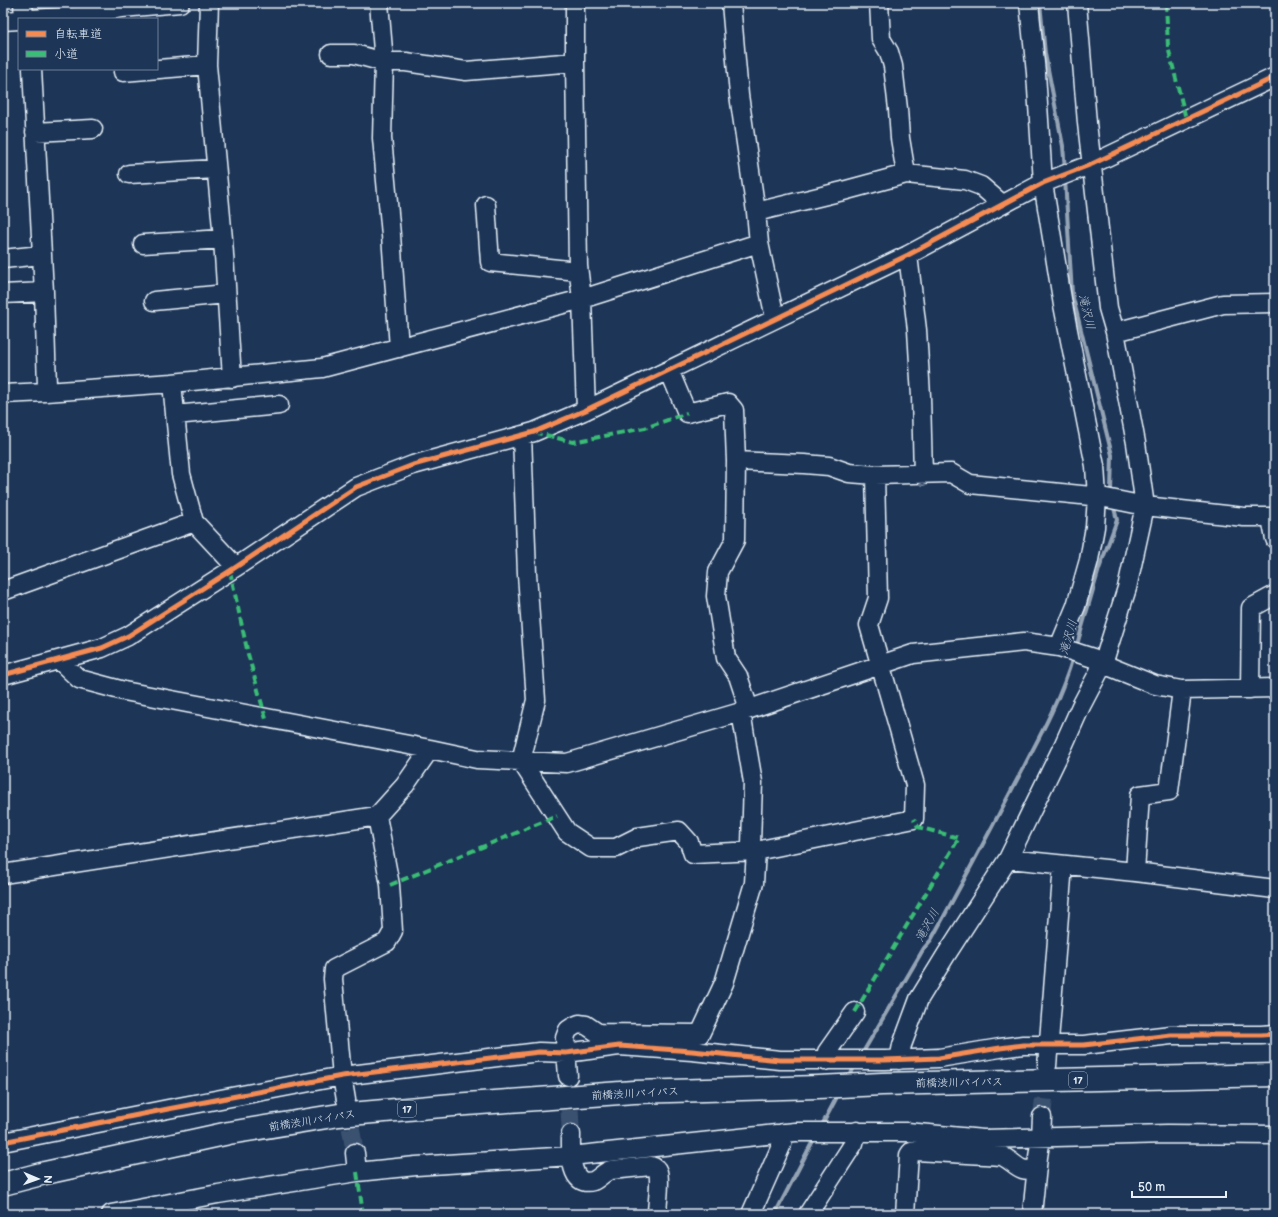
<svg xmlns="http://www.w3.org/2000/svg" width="1278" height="1217" font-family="'Balsamiq Sans','Klee One',sans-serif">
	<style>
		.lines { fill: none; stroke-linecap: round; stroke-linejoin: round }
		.stream { stroke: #95a4b5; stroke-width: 4 }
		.minor-tunnel { stroke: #3b516f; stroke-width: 18; stroke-dasharray: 18 9; stroke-linecap: butt }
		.minor-casing { stroke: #e8f1f8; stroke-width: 21 }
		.highway-casing { stroke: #e8f1f8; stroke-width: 25 }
		.minor { stroke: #1d3557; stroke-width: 18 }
		.highway { stroke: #1d3557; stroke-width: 22 }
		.quiet { stroke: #3abd76; stroke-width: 4; stroke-dasharray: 8 4; stroke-linecap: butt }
		.cycleway-casing { stroke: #1d3557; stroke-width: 8 }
		.cycleway { stroke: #f68b52; stroke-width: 5 }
		.labels { text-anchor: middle; stroke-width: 4; stroke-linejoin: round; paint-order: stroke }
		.shield { fill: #1d3557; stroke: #abb9c8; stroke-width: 1 }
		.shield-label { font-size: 10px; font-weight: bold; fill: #e8f1f8 }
		.street-label { font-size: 11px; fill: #e8f1f8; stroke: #1d3557 }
		.water-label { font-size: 12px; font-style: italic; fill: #b7c4d1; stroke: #1d3557 }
	</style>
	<rect width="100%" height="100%" fill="#1d3557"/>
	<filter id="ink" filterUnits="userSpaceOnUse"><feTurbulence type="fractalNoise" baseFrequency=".025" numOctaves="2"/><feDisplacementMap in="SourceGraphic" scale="8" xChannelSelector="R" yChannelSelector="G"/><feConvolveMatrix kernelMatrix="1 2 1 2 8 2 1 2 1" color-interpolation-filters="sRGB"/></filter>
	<g filter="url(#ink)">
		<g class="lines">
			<path class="stream" d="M1040 3 1045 54 1063 146 1065 170
				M1065 179 1072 294 1112 455 1111 491 1112 495
				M1076 648 1099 569 1117 520 1113 504
				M862 1054 924 948 931 940C961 886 990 831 1019 776 1039 738 1061 698 1073 657
				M848 1078 850 1076 855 1065
				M821 1127 839 1093
				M775 1214 815 1137"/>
			<path class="minor-tunnel" d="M568 1083 571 1134
				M346 1101 355 1153
				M1042 1117 1047 1067"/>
			<g class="minor-casing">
				<path id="minor" d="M23 3 24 19
					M209 3 207 65 223 239 232 378
					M379 3 384 62 382 138 391 235 399 348
					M575 3V62L578 266 582 299 586 410
					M731 3 739 95 756 212 759 243 775 318
					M879 3 881 39 889 52 893 66 898 109 900 138 906 174
					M1029 3 1036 73 1043 183 1063 305 1095 466 1097 497 1095 527 1089 560 1076 606 1059 647
					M31 19 79 16 122 8 180 3
					M3 21 19 20
					M331 54H354L384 62H406L466 71 575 62
					M32 69 44 292 47 386 46 392
					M123 72 207 65
					M35 132 93 129
					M129 174 216 169
					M486 205 490 262 578 271
					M756 212 843 191 906 174 965 180 981 186 1002 204
					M143 244 223 239
					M908 255 917 330 921 396 923 475
					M3 259 41 255
					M3 294 44 292
					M154 301 226 294
					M1115 332 1223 304 1275 303
					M669 370 687 413 728 403 734 410 736 461 735 540 718 572 716 596 726 658 738 676 749 709
					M172 383 181 474 194 522 236 567
					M3 394 46 392 172 383 322 368 582 299 759 243
					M175 415 279 405
					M522 435 527 574 536 700 521 761 567 832 591 848H616L638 837 679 831 689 842 693 854 756 851 914 819 915 785 869 625 878 598 875 475
					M736 461 804 464 829 466 849 473 875 475 951 473 970 484 1101 497 1145 506 1244 517H1275
					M1271 518 1275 539
					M3 591 194 522
					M59 660 79 679 124 691 430 749 477 759 567 763 741 712 913 654 1024 642 1059 647 1093 658 1103 664 1155 685 1182 690 1275 688
					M3 675 102 648 128 636 236 567 356 487 413 465 534 432 586 410 908 255 1043 183 1092 164 1275 77
					M1250 689 1251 608 1275 595
					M1008 859 1135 872 1275 889
					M1135 872 1140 795 1169 791 1182 690
					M3 874 377 816 405 785 430 749
					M899 1060 902 1045 919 999 946 955 1008 859 1064 744 1081 706 1103 664 1127 588 1145 506 1136 443 1115 332 1108 308 1087 123 1077 3
					M825 1061 827 1052 855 1012
					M1047 1066 1063 865
					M568 1076 565 1038 568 1030 574 1026 579 1024 586 1025 598 1033 700 1034 724 983 754 883 756 851 751 844 753 782 741 712
					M346 1100 342 1076 333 979 334 969 387 942 393 931 390 885 377 816
					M571 1134C571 1148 568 1188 593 1181 599 1179 603 1172 611 1170L651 1166C655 1167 657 1169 658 1172 661 1181 657 1204 657 1214
					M3 1142 168 1109 342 1076 539 1052 566 1053 619 1046 692 1051 780 1060H885L939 1058 1000 1048 1023 1045H1084L1171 1035H1261L1275 1034
					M355 1153 357 1172
					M111 1214 218 1194 357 1172 416 1166 571 1156 795 1132H907L983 1139 1167 1134 1275 1135
					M751 1214 782 1144 783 1133
					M808 1214 854 1143 857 1131
					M905 1214 909 1155 911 1152 916 1151 1002 1156C1017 1163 1018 1174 1037 1168
					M1032 1214 1038 1157 1041 1137 1042 1117"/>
			</g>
			<g class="highway-casing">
				<path id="highway" d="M3 1184 45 1173 229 1133 339 1115 453 1105 634 1092 818 1087 882 1084 1275 1075"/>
			</g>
			<use href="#minor" class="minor"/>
			<use href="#highway" class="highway"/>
			<path class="quiet" d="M1166 3 1168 47 1186 119
				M534 432 573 442 645 428 687 413
				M230 571 248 654 266 719
				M390 885 557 816
				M855 1012 959 838 918 827 914 819
				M357 1172 363 1214"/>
			<g class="cycleway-casing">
				<path id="cycleway" d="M3 675 102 648 128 636 236 567 356 487 413 465 534 432 586 410 908 255 1043 183 1092 164 1275 77
					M3 1142 168 1109 342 1076 539 1052 566 1053 619 1046 692 1051 780 1060H885L939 1058 1000 1048 1023 1045H1084L1171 1035H1261L1275 1034"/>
			</g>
			<use href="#cycleway" class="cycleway"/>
		</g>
	</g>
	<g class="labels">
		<g class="shield">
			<rect x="1069" y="1072" width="18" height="16" rx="3"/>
			<rect x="398" y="1101" width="18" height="16" rx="3"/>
		</g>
		<g class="shield-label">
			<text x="1078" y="1084">17</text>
			<text x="407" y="1113">17</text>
		</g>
		<g class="street-label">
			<text transform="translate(959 1082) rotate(-1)" y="4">前橋渋川バイパス</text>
			<text transform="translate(635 1093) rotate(-3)" y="4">前橋渋川バイパス</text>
			<text transform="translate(312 1120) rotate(-9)" y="4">前橋渋川バイパス</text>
		</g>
		<g class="water-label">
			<text transform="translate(1087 312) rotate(77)" y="4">滝沢川</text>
			<text transform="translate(1068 637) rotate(-74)" y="4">滝沢川</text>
			<text transform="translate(927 925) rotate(-61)" y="4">滝沢川</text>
		</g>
	</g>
	<rect width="1278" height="1217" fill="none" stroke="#1d3557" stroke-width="16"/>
	<rect x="8" y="8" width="1262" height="1201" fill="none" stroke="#e8f1f8" stroke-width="1.5" filter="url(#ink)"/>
	<rect x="18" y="18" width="140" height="52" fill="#1d3557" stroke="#6e8097"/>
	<rect x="26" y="31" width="20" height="6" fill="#f68b52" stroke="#6e8097"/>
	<text x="54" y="38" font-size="12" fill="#e8f1f8">自転車道</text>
	<rect x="26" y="51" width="20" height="6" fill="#3abd76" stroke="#6e8097"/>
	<text x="54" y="58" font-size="12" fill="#e8f1f8">小道</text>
	<g transform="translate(38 1179) rotate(92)" stroke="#1d3557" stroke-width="3" paint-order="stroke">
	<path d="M0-3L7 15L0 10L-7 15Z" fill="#e8f1f8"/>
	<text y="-6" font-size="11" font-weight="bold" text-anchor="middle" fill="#e8f1f8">N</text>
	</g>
	<path d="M1132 1191v6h94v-6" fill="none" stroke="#e8f1f8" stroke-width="2"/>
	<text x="1138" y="1191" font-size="12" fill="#e8f1f8" stroke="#1d3557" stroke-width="3" paint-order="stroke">50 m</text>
</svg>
